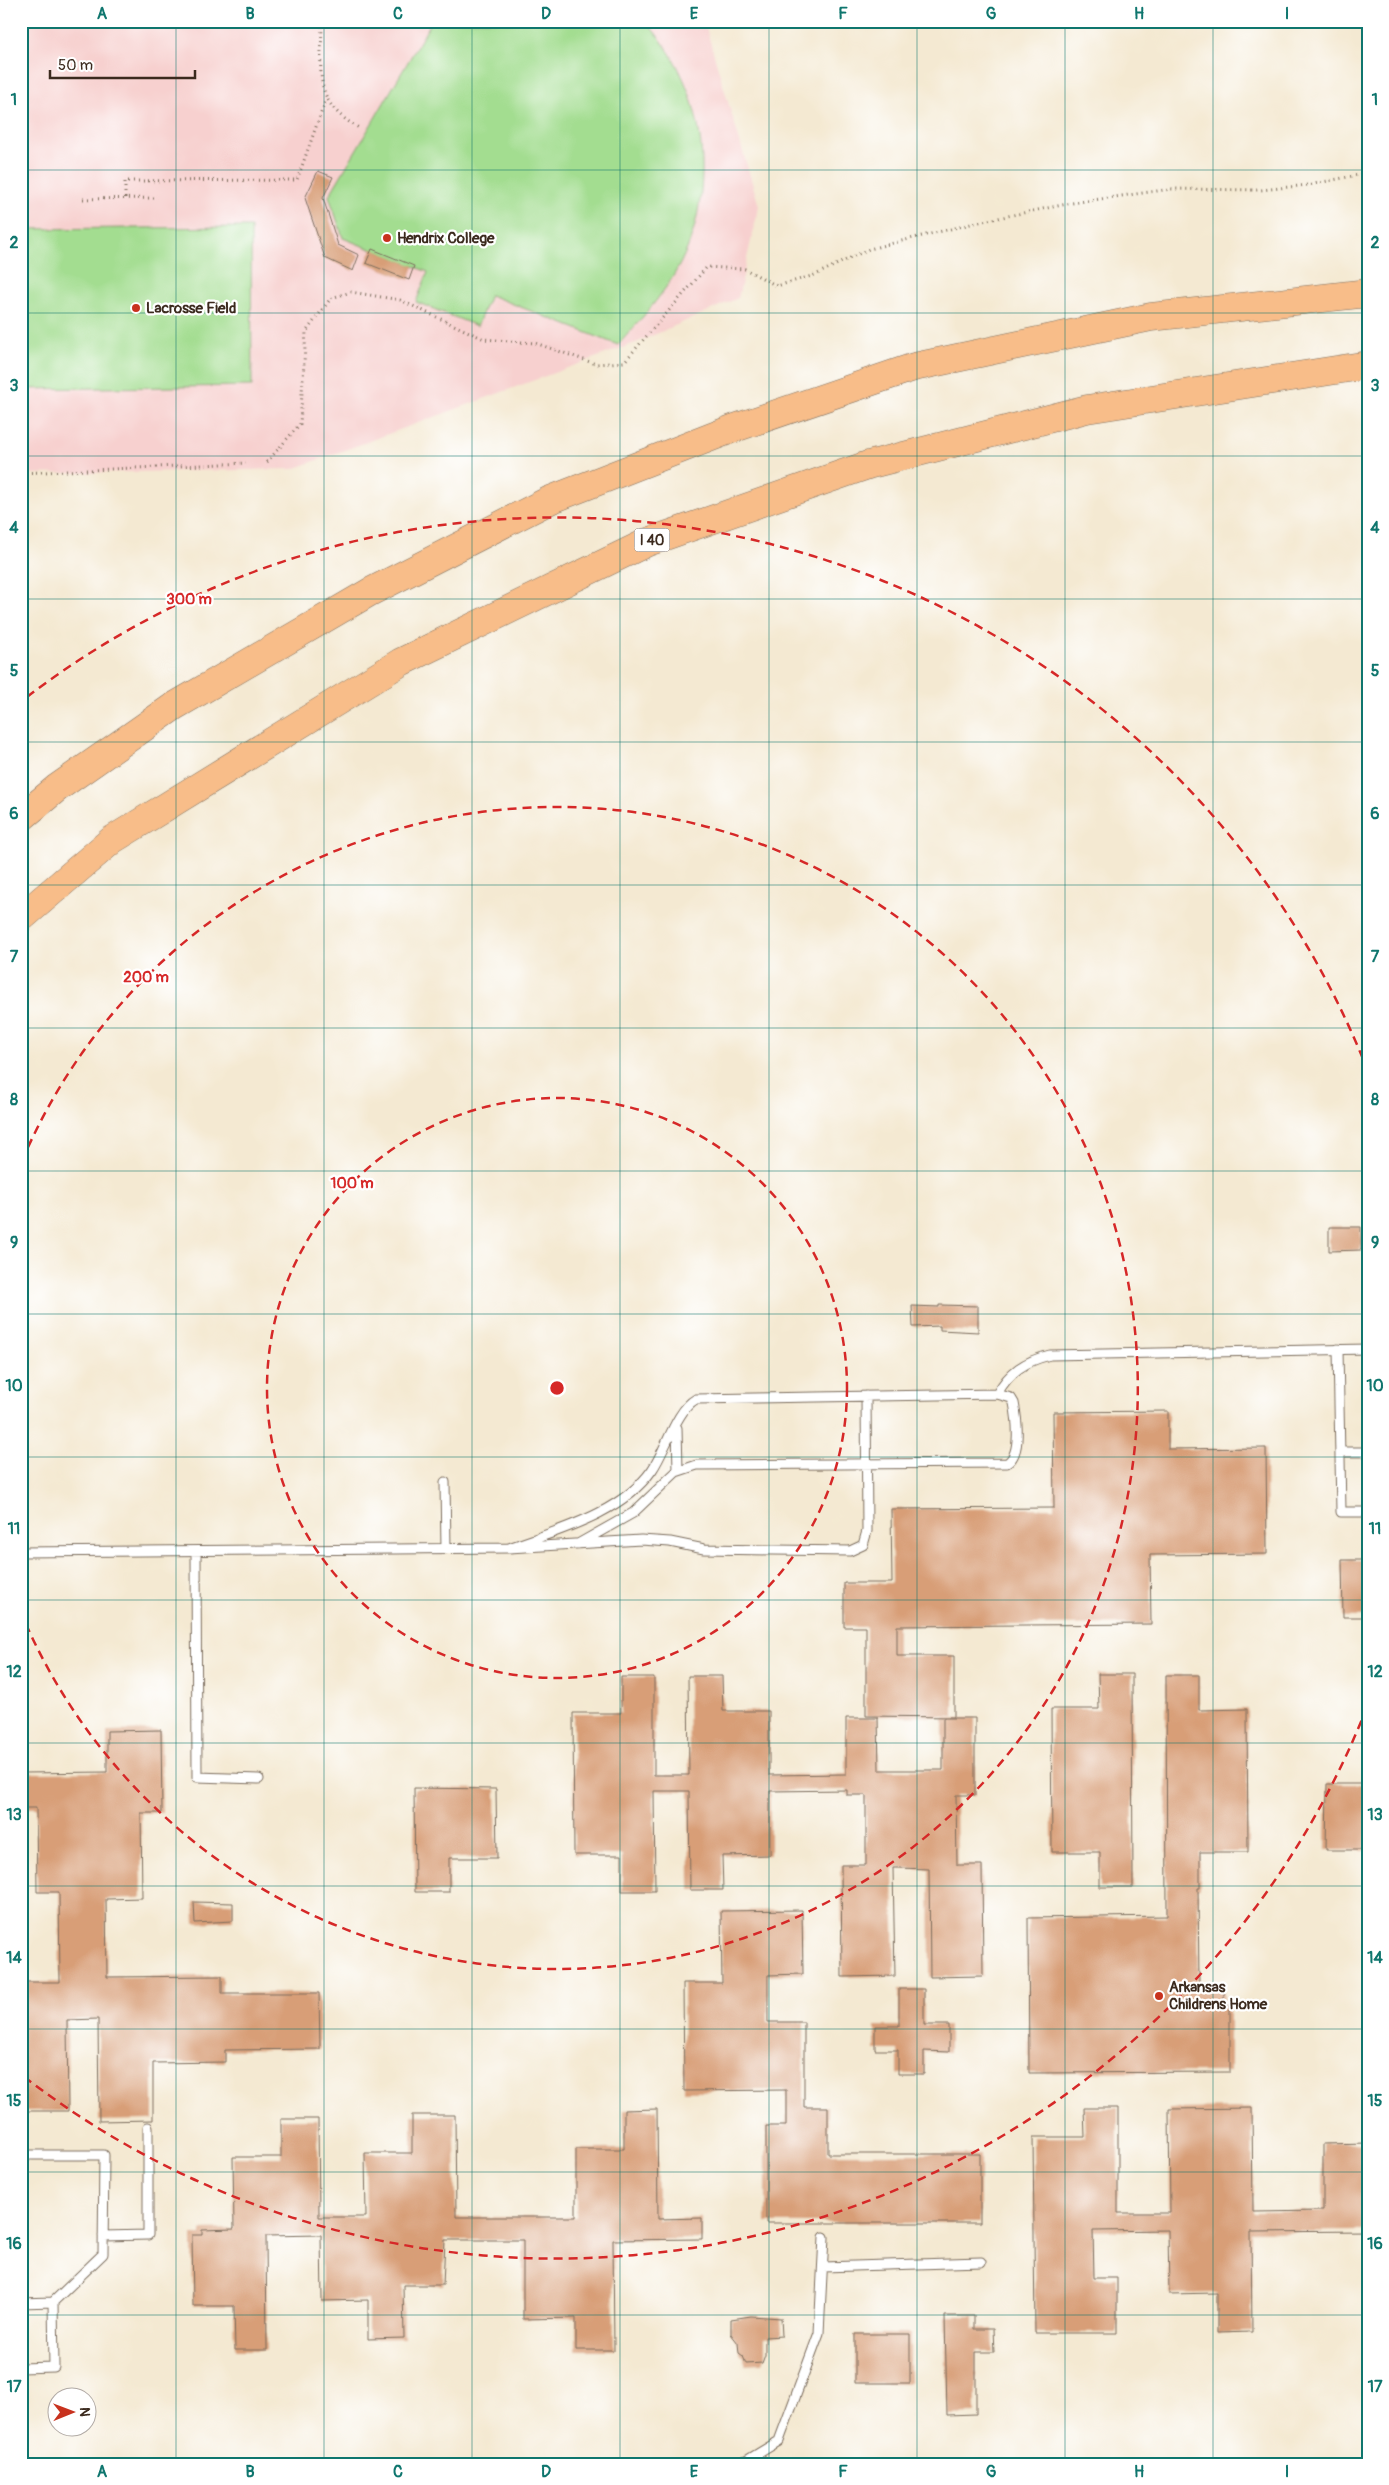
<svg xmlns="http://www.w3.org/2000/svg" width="1389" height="2485" font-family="Pangolin,sans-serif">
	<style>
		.built { fill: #f7d0cf }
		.green { fill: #a3dd90; stroke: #6f8457 }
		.building { fill: #d89e77 }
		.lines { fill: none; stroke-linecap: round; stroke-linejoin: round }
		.lane-casing { stroke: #7c6d5d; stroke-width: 11 }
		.highway-casing { stroke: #7c6d5d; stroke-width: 29 }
		.path { stroke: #7c6d5d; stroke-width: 3; stroke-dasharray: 1 4; stroke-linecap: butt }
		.lane { stroke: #fff; stroke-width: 9 }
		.highway { stroke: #f8bd89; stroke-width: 28 }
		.grid { fill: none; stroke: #0f766e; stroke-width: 1; stroke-opacity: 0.55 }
		.ring { fill: none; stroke: #d62828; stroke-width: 2.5; stroke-dasharray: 9 6 }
		.poi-dot { fill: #c8321e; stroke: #fff; stroke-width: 2 }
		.labels { text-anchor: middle; stroke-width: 4.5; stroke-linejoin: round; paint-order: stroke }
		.shield { fill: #fff; stroke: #766a62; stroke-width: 1 }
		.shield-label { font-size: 14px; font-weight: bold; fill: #3b2a1e }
		.poi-label { font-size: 15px; font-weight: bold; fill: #3b2a1e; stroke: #fff; text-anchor: start }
		.centre { fill: #d62828; stroke: #fff; stroke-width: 2.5 }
		.ring-label { font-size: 15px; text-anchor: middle; font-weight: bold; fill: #d62828; stroke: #fff; stroke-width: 4.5; stroke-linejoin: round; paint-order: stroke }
		.neatline { fill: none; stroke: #0f766e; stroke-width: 2 }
		.grid-label { font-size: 16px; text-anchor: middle; font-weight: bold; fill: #0f766e }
	</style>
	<rect width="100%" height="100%" fill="#fff"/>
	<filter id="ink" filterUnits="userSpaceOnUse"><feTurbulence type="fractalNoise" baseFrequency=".02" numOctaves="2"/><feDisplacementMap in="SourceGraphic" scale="10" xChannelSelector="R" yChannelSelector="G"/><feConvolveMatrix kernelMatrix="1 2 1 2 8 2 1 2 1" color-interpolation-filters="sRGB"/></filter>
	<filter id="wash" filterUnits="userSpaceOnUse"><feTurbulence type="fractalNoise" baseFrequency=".0096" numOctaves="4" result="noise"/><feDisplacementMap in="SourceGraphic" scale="20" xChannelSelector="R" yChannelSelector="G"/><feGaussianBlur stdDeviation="1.12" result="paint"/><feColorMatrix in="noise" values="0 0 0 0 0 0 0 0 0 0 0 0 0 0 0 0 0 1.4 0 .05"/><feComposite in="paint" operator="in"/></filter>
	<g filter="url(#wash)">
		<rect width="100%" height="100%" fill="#f4e9d2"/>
		<path class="built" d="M21 21H704L759 206 738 298 638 342 293 469 21 474Z"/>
		<path class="green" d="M432 21H645C702 81 717 173 687 249 672 286 644 316 618 345L490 295 477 326 416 302 428 272 343 238 329 196Z
			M251 227 252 386 21 389V229Z"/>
		<g id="blocks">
			<path class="building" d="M318 171 333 177 323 198 338 245 359 255 353 271 325 258 305 198Z
				M372 249 414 266 409 280 366 263Z
				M1329 1227H1361V1250L1329 1251Z
				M939 1305 978 1306V1332L940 1330V1326L913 1327 912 1306 939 1307Z
				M1168 1411V1449L1266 1448 1267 1554 1150 1555 1151 1624 897 1626V1656H954V1717L866 1716V1627H844V1583H892L891 1509 1054 1508 1053 1412Z
				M1342 1560H1368V1617H1343Z
				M1098 1674H1132L1133 1887H1100V1852H1052L1051 1709H1099Z
				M1166 1675H1199V1710L1247 1709 1248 1852H1200V1888H1198L1199 1985H1224V2005H1230V2072L1029 2073 1028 1918 1167 1916Z
				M688 1676H722L723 1711H769V1775L846 1774V1718H878L879 1770H943V1718H975V1795H956L957 1865H982L983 1976 930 1977 929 1869 899 1868H893L895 1976 842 1977 841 1865H866V1795H847V1790L770 1791V1855L722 1856 723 1890H690L689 1791H654L655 1891H622V1855H574L573 1713H621V1677H654V1775H689Z
				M161 1730 162 1813H141L142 1898 106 1899 107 1977 222 1976V1993H319L320 2049 225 2050V2062L153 2063V2120L99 2121 98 2019 67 2020 68 2111H21V1982H60L59 1892H37L36 1808H25L24 1773 107 1772V1731Z
				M1327 1784H1368V1850H1326Z
				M414 1788 496 1789 497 1858H449V1892H415Z
				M194 1902 233 1903V1921L195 1923Z
				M802 1910 803 1974 768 1975V2022H804V2107H828V2154H980V2223H766V2126H786V2090L684 2091 683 1983H722L721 1911Z
				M899 1989H924V2025H949V2052L924 2051V2074H898V2050H875V2026H899Z
				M1084 2108H1118V2213H1170L1169 2109 1252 2108 1253 2212 1323 2211V2144L1368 2143V2231L1251 2232 1252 2332 1217 2333V2293L1169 2294 1168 2230 1093 2231 1094 2278H1117V2333H1035L1033 2137H1085Z
				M657 2109 658 2219 702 2218V2239L613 2240 614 2350H576V2318L523 2319V2240H445L443 2285H403L404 2338 368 2339V2300L322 2301 321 2235 266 2236 267 2350H235L234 2306H193L192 2235H202V2230L234 2229 233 2157H281V2119H318L319 2217H366L365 2153H412V2115H455L456 2217H576V2149H624V2110Z
				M751 2316 781 2318 782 2336 765 2337V2355L762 2363 746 2364 743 2356 739 2353 738 2343 731 2334V2319Z
				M945 2316H974V2329H993L994 2352H976V2414L947 2415Z
				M855 2334H910V2383H855Z"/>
		</g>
	</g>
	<g filter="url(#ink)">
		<use href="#blocks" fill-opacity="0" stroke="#7c6d5d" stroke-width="1"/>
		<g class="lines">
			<g class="lane-casing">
				<path id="lane" d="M1338 1349 1341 1512H1368
					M997 1394C1009 1372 1025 1361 1050 1355L1368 1349
					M677 1428 678 1471
					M1340 1452H1368
					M445 1482 446 1549
					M509 1548C558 1530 621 1514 652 1470 666 1450 676 1410 696 1399L997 1394 1011 1398 1014 1403C1017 1418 1022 1454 1007 1463L697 1465 676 1472 633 1513 578 1544
					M196 1551 197 1777 259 1779
					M21 1552 509 1548 641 1540 670 1542 704 1549 850 1551 863 1545 867 1531 866 1396
					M21 2155H104L103 2254 53 2302 21 2303
					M103 2236 148 2235V2127
					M823 2267 981 2262
					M21 2368 54 2367 53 2302
					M741 2464 779 2441 819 2333 824 2237"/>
			</g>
			<g class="highway-casing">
				<path id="highway" d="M21 818 57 788 173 707 370 592 550 500 732 429 914 367 1151 317 1368 293
					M21 918 112 840 401 662 648 542 868 465 1087 409 1368 365"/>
			</g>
			<path class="path" d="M322 21C322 70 310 101 359 128
				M125 198V181L297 180 326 99
				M78 199 158 198
				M267 462 300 424 306 332 331 298 351 292 400 300 484 339 535 343 596 364 624 362 707 267 745 269 777 286 815 275 869 249 983 221 1072 203 1171 189 1261 190 1308 185 1368 173
				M21 473 246 463"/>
			<use href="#lane" class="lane"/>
			<use href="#highway" class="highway"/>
		</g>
	</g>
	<path class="grid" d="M176 21V2464M324 21V2464M472 21V2464M620 21V2464M769 21V2464M917 21V2464M1065 21V2464M1213 21V2464M21 170H1368M21 313H1368M21 456H1368M21 599H1368M21 742H1368M21 885H1368M21 1028H1368M21 1171H1368M21 1314H1368M21 1457H1368M21 1600H1368M21 1743H1368M21 1886H1368M21 2029H1368M21 2172H1368M21 2315H1368"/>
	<g class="ring">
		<circle cx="557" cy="1388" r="290"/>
		<path d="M22 1161A581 581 0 1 1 22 1615"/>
		<path d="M1367 1707A871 871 0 0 1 27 2079M27 697A871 871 0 0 1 1367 1069"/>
	</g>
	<g class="poi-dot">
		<circle cx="387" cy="238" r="5"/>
		<circle cx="136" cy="308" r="5"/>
		<circle cx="1159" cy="1996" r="5"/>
	</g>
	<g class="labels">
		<rect class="shield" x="634.5" y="528.5" width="35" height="23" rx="4"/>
		<g class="shield-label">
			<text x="652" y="545">I 40</text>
		</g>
		<g class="poi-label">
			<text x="397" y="243">Hendrix College</text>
			<text x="146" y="313">Lacrosse Field</text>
			<text x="1169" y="1992">Arkansas<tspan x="1169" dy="17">Childrens Home</tspan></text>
		</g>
	</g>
	<circle cx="557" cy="1388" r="8" class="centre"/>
	<g class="ring-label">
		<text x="189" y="604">300 m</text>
		<text x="146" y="982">200 m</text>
		<text x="352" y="1188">100 m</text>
	</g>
	<rect width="1389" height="2485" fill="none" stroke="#fff" stroke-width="55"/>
	<g transform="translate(72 2412) rotate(89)"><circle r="24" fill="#ffffff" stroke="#b1aaa5"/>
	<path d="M0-4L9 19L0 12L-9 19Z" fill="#c8321e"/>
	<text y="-8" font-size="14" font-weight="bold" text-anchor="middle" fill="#3b2a1e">N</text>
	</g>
	<path d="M50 70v8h145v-8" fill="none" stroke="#3b2a1e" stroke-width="2.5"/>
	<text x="58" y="70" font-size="15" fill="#3b2a1e" stroke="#ffffff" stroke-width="4" paint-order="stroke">50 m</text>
	<rect x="28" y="28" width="1334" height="2430" class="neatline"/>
	<g class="grid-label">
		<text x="102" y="19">A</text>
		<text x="250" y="19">B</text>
		<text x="398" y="19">C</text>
		<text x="546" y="19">D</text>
		<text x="694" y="19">E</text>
		<text x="843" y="19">F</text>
		<text x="991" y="19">G</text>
		<text x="1139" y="19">H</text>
		<text x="1287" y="19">I</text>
		<text x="14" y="105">1</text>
		<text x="1375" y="105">1</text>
		<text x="14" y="248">2</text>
		<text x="1375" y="248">2</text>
		<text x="14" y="391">3</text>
		<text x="1375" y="391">3</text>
		<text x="14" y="533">4</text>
		<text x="1375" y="533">4</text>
		<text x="14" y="676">5</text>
		<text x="1375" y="676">5</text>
		<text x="14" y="819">6</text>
		<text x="1375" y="819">6</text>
		<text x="14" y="962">7</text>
		<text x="1375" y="962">7</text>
		<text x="14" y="1105">8</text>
		<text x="1375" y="1105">8</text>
		<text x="14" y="1248">9</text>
		<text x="1375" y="1248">9</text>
		<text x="14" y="1391">10</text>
		<text x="1375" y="1391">10</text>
		<text x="14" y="1534">11</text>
		<text x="1375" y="1534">11</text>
		<text x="14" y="1677">12</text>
		<text x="1375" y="1677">12</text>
		<text x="14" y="1820">13</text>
		<text x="1375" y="1820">13</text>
		<text x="14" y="1963">14</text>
		<text x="1375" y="1963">14</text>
		<text x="14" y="2106">15</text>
		<text x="1375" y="2106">15</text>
		<text x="14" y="2249">16</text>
		<text x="1375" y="2249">16</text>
		<text x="14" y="2392">17</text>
		<text x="1375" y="2392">17</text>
		<text x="102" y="2477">A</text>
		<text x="250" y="2477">B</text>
		<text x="398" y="2477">C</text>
		<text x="546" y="2477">D</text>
		<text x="694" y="2477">E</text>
		<text x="843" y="2477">F</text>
		<text x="991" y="2477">G</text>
		<text x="1139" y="2477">H</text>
		<text x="1287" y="2477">I</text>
	</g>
</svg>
